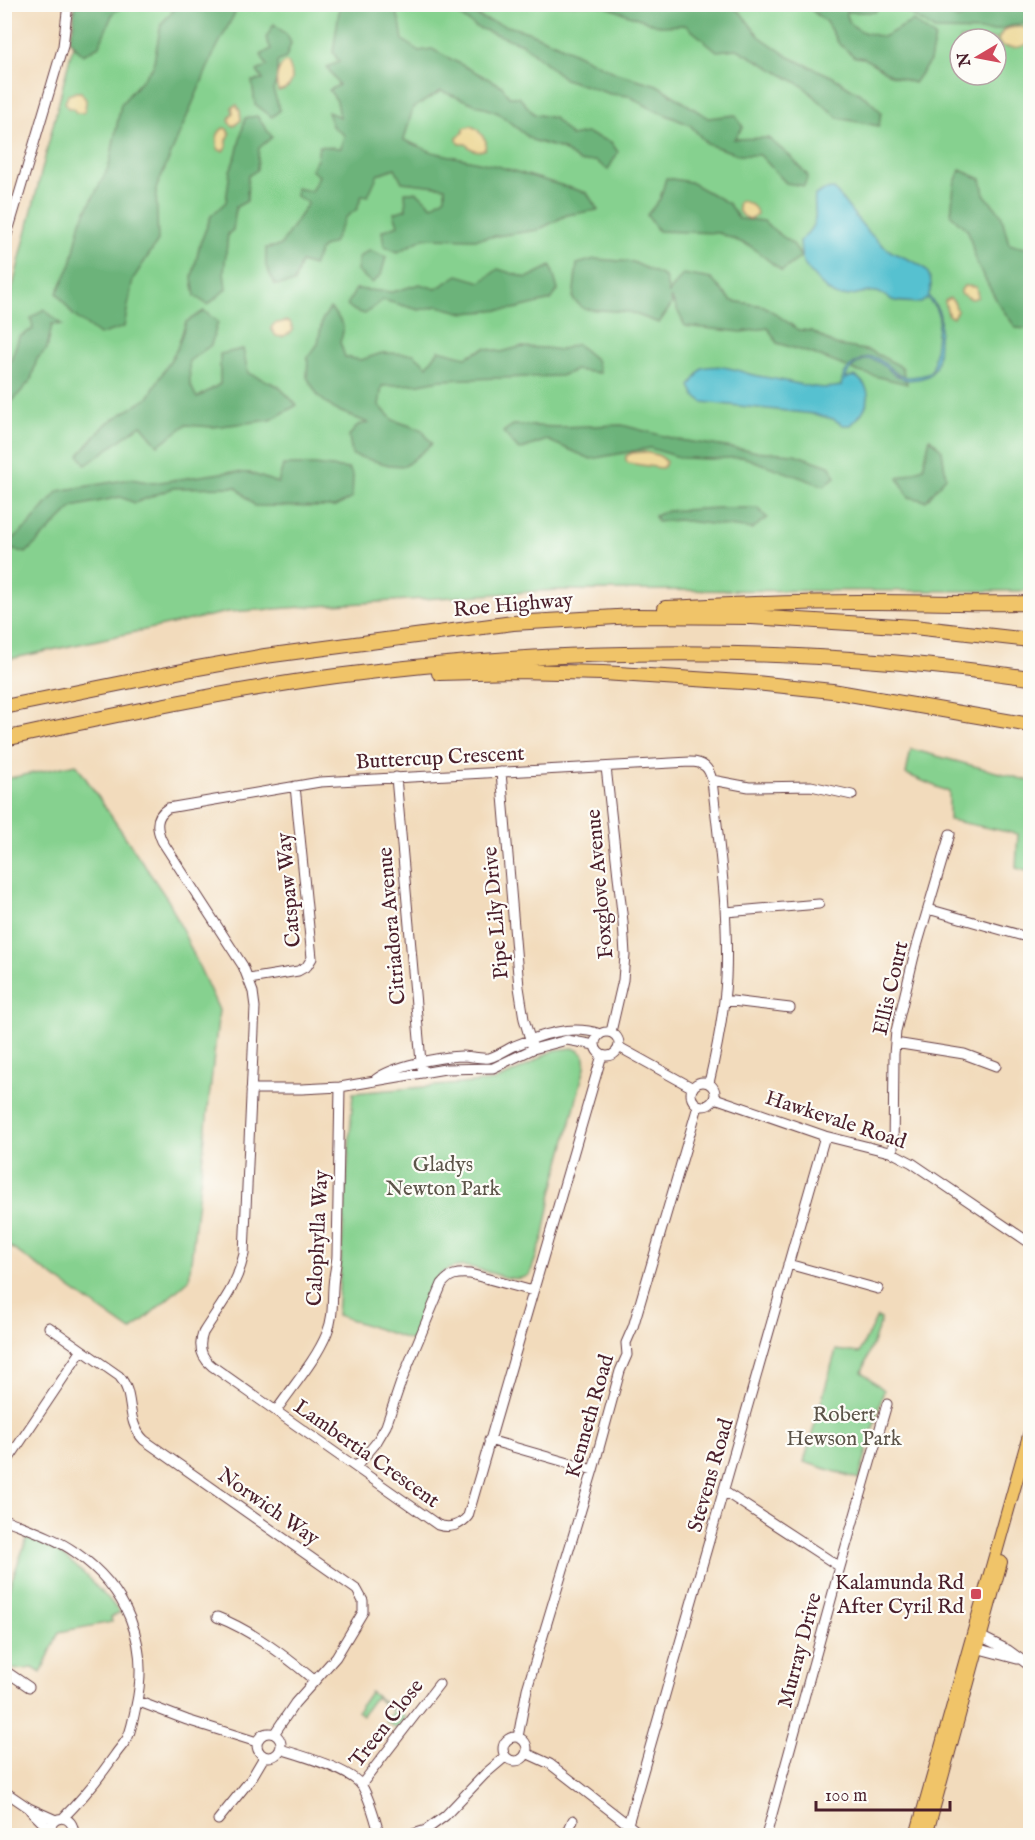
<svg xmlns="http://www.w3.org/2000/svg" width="1035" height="1840" font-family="'IM FELL English',serif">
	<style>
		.green { fill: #86d18f; stroke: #68785d; stroke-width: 1.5; fill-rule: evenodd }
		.forest { fill: #6cb37a; stroke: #5b6952; stroke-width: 1.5 }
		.sand { fill: #eeda9e; stroke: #9c7c64; stroke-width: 1.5 }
		.water { fill: #56c1d0; stroke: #50707e; stroke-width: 1.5 }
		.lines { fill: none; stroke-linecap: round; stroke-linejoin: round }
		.minor-casing { stroke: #633b41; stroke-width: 11 }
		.major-casing { stroke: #633b41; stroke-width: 14 }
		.highway-casing { stroke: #633b41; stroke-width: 16 }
		.minor { stroke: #fff; stroke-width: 9 }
		.major { stroke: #f0c469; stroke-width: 12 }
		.highway { stroke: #f0c469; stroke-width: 14 }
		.poi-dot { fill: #d1495b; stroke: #fdfcf7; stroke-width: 2 }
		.labels { text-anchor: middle; stroke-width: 4.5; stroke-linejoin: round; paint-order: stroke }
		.street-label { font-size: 21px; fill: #4a1f2b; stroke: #fdfcf7 }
		.park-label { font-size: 21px; fill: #5c5449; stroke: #fdfcf7 }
		.poi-label { font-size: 21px; fill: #4a1f2b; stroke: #fdfcf7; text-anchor: end }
	</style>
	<rect width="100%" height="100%" fill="#fdfcf7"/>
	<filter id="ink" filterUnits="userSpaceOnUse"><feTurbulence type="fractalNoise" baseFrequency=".0167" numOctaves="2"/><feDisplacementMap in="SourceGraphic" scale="12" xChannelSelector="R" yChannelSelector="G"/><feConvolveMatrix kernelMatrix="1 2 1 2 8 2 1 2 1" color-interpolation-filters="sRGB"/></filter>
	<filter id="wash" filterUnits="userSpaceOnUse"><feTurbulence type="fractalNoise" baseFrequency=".008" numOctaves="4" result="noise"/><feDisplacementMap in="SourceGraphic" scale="24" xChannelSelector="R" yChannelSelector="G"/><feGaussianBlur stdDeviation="1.35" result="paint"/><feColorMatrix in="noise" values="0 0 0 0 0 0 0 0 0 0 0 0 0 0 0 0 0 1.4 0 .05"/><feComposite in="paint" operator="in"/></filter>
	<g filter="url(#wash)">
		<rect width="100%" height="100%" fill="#f2dbbc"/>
		<path class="green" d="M83 5H1030V591L557 590 228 612 5 660V318ZM960 39H996V75H960Z
			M911 749 1030 781V872L1016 868 1018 834 949 820V792L906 774Z
			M76 764 170 903 219 1010 189 1280 131 1331 5 1243V779Z
			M573 1048C583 1052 587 1056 585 1067L551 1197 544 1235 530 1274C507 1292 467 1249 440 1275L413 1341 337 1315 353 1093 495 1081 523 1068 546 1054 555 1050Z
			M877 1317 881 1319 880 1324 862 1372 884 1390 859 1479 804 1462 836 1350 859 1353Z
			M28 1536C60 1549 81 1569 103 1594L108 1598 120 1613 111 1617 112 1622 59 1632 41 1673 33 1668C23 1669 13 1672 5 1665L4 1601Z
			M370 1692 405 1717 397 1729 385 1721 393 1711 375 1697 362 1715 357 1711Z"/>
		<path class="forest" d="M179 4 239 5 214 53 156 189 158 241 133 279 124 327 99 335 73 315 57 293 71 264 81 221 109 166 121 104 153 67 161 24Z
			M74 5H123L122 7 113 13 99 46 83 55 69 40 74 24Z
			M380 5 394 6 400 22 403 40 419 51 432 49 502 86 509 97H519L534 114 554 118 571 136 586 133 611 142 618 152 608 170 596 161 580 162 562 149 532 140 498 113 441 91 413 108 404 140 432 152 497 166 587 193 598 210 567 215 538 230 476 239 424 238 398 252 384 246 382 231 398 225 394 213 406 209 405 192H417L432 206 445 197V187L402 182 395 168 378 174 368 196 362 195 357 209 345 218 333 243 321 248 313 266 301 262 294 283 275 285 266 266V248L280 246 308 203 296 196V188L311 191 319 176 311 170 317 159 319 146 341 148 344 135 332 126 328 112 340 117 337 101 329 90 339 85 327 67 339 62 333 52 340 5Z
			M455 5H460L483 19 528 32 561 46 616 73 657 85 708 118 735 115 743 127 734 139 768 138 791 157 808 176 804 186 786 183 760 155H740L707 144 690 125 652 109 629 96 610 94 565 79 522 44 476 27 456 13Z
			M595 5H730L741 13 759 36 789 57 833 77 868 99 881 112 879 126 838 118 803 86 737 49 717 51 685 25 660 26 604 6Z
			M805 5H881L875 12H846L850 24 863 32 883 37 913 21 935 37 930 61 914 83 891 75 864 58 855 57 839 44 826 22Z
			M899 5H937L957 19 1001 5H1030V25L1026 22 993 31 935 30 902 9Z
			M274 24 287 35 291 43 286 58 277 62V79L273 90 280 110 272 117 255 104 252 81 263 80 257 71 267 66 261 55 271 49 266 38Z
			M257 116 272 137 259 148 257 170 248 176 247 201 236 207 233 230 228 234 224 272 226 289 208 305 195 296 192 278 200 244 211 216 226 202 230 171 237 152 245 118Z
			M960 170 981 179 984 194 1001 214 1009 244 1030 249V329L1016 328 998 303 977 264 968 231 951 215 954 185Z
			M666 178 690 182 728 203 739 219 764 221 770 227 794 245 801 257 782 271 750 246 719 233 658 231 647 215 660 199Z
			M369 250 386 257 381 275 372 283 357 271 359 257Z
			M595 259 633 262 665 277 669 293 683 274 711 279 732 301 764 306 799 330 812 331 835 345 871 351 902 367 907 384 859 372 816 355 777 343 768 328 742 332 685 326 671 297 672 304 659 323 629 312 584 309 573 299 577 264Z
			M551 266 558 290 551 300 514 309 464 313 438 306 419 310 383 300 365 314 355 311 347 305 356 289 392 292 420 284 436 289 458 275 481 282 498 269 527 278Z
			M330 308C342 322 347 324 340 342L345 357 361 360 382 353 414 354 427 366 439 350 466 357 485 348 501 352 520 347 546 348 559 350 577 344 596 360 600 373 576 370 561 376 440 380 419 384 382 386 379 405 393 420 422 430 432 444 405 466 389 465 352 455 349 436 358 425 368 423 334 409 318 396 307 377 308 357 318 344 322 320Z
			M44 309 62 325 52 324 47 349 37 359 31 380 10 404 5 413V365L11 360 19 337 33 329 31 318Z
			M204 311 218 322 211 345 189 361 190 384 197 398 220 384V354L243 349 248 373 278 386 297 405 271 420 212 427 186 425 158 445 141 425 86 465 79 455 107 423 148 398 177 349 186 322Z
			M513 425 558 427 622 425 679 440 753 451 794 454 829 466 836 476 824 486 743 457 712 459 682 458 650 448 591 459 547 440 519 450 503 432Z
			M930 438 942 450 946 477 926 501 909 497 898 478 923 468Z
			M283 465H315L349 469 353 476 352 498 335 507 255 506 236 487 173 488 135 503 120 497 73 507 26 553 5 548V546L29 525 58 491 131 479 153 483 228 472 250 473 278 483Z
			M718 508H758L767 518 752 529 678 520 657 522 655 516 666 511Z"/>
		<path class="sand" d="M1020 27 1029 28 1030 30V42C1021 49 1012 48 1001 46L998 40C1003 27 1008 28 1020 27Z
			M285 62 288 63C294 75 295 88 278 91 275 81 276 69 285 62Z
			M76 92H81L86 100 85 111 82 113H76L73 108H68L65 103 68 95Z
			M237 105 240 111 241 120 234 126 230 124 229 119 233 113 232 107Z
			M471 126 477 129 486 141 485 149C477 153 471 150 466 144H460L457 140V137L464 132V128Z
			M224 128 227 129 230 134 227 140V147L223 151 219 150C215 143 216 132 224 128Z
			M743 201C750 204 756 206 757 214L750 219C741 216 736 212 739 202Z
			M964 286 976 287 978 297 972 299 961 294V290Z
			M950 298 954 302 957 311 953 317 949 316C948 315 945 302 945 301Z
			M286 321 290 322 293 329 292 332 282 337 276 336 271 328 274 324Z
			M644 452C653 454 661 454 666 462L664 467 661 468 628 463 626 460V456L632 453Z"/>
		<path class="water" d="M834 189C852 211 868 237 892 252 903 258 921 262 928 273 932 280 932 289 928 296 943 312 941 318 939 339 938 357 940 376 918 379 911 380 905 381 899 377 883 369 876 349 855 365 850 369 846 374 845 381L847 378 855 376C878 391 867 410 851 425H843L833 419 814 414 703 402 695 396 690 386 702 368C723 364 733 369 753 375 762 377 771 378 780 380 800 384 821 391 841 386 842 377 846 368 855 363 877 348 883 365 899 375 904 378 912 377 918 376 924 376 929 374 933 368L939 317 935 307 927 298 921 303C912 302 901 303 892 300 886 297 882 293 876 292 863 290 851 298 838 296 830 294 825 288 819 282 804 266 801 264 800 241 809 232 817 224 815 210 815 204 814 201 815 195L824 190Z"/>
	</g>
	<g filter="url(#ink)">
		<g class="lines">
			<g class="minor-casing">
				<path id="minor" d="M4 245 63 46 68 4
					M606 767 623 922 625 955 623 980 611 1032
					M501 772 519 987 524 1019 533 1049
					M396 777 421 1062 423 1073
					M712 780 749 787 811 786 852 795
					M928 909 1030 938
					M726 912 819 904
					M249 979 298 971 307 966 312 958 295 786
					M724 1000 790 1008
					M595 1044a12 12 0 1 1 24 0a12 12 0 1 1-24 0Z
					M895 1043 964 1054 996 1066
					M619 1047 693 1088
					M602 1055 468 1516C461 1525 450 1529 438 1525L212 1366C201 1357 198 1347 203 1333 221 1304 236 1289 244 1254L255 1007 253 992 243 966 162 841C156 828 155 816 168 808L320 782 690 762C704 762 709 768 712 780 719 846 729 912 726 978 724 1014 717 1049 709 1083
					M376 1079C393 1066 439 1057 461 1056 470 1056 479 1059 489 1058 497 1056 506 1050 514 1046 541 1035 571 1024 600 1034
					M691 1094a12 12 0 1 1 24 0a12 12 0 1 1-24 0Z
					M251 1089H302L340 1087 445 1069 493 1068 533 1049 567 1040 595 1045
					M715 1098 825 1136 893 1153 912 1163 1030 1243
					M893 1153 894 1054 896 1031 914 956 950 834
					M788 1264 878 1289
					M49 1327 119 1376C136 1394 124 1420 144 1440L357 1590 363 1601V1612L336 1657 295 1703 274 1734
					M276 1411C293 1386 316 1360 327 1333 335 1314 331 1296 334 1277 335 1269 337 1262 337 1254L340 1087
					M489 1440 593 1470
					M4 1466 82 1350
					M356 1467 376 1443 386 1426 401 1382 442 1284C450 1274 457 1273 470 1274L533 1291
					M725 1492 840 1567
					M4 1519C28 1529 54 1537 75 1552 127 1588 150 1643 136 1706 134 1716 132 1727 128 1737 125 1743 119 1749 115 1755 99 1778 82 1799 63 1818
					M217 1617C251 1630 287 1657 315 1681
					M976 1634 1008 1650 1030 1666
					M972 1647 1017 1659
					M4 1670 29 1687
					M137 1701 187 1720 257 1742
					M257 1745a12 12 0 1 1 24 0a12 12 0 1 1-24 0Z
					M503 1749a12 12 0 1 1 24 0a12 12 0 1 1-24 0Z
					M518 1737 527 1689 593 1470 620 1371 627 1355 626 1343 633 1327 698 1106
					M280 1749C300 1755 350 1769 362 1786 371 1801 375 1820 380 1836
					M526 1753 550 1764 643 1836
					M361 1785 439 1684
					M4 1791 29 1808 56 1820
					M30 1810 49 1829
					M218 1820 251 1779 264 1757
					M628 1824 825 1136
					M50 1836C46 1813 77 1812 73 1836
					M407 1836 426 1830 445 1816 485 1774 505 1757
					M566 1836 573 1820
					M766 1836 840 1567 887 1404"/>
			</g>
			<g class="major-casing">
				<path id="major" d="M916 1836 1030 1432
					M926 1836 1001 1562"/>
			</g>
			<g class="highway-casing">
				<path id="highway" d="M665 608C735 605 805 601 875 602 927 602 979 604 1030 603
					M439 673 515 671 603 673 756 683 832 691 1030 725
					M4 707 192 669 265 656 513 623 634 616 752 617 914 627 1030 640
					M4 739C115 715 225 691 336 676 566 646 801 645 1030 678"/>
			</g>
			<use href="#minor" class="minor"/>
			<use href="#major" class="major"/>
			<use href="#highway" class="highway"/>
		</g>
	</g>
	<rect class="poi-dot" x="970" y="1588" width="12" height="12" rx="3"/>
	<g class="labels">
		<g class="street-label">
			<text transform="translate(513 604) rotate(-5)" y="7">Roe Highway</text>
			<text transform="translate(440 757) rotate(-3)" y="7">Buttercup Crescent</text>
			<text transform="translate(599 884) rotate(-95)" y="7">Foxglove Avenue</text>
			<text transform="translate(288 890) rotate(-95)" y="7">Catspaw Way</text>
			<text transform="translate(495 913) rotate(-95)" y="7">Pipe Lily Drive</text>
			<text transform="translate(391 926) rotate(-95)" y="7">Citriadora Avenue</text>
			<text transform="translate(890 988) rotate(-77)" y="7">Ellis Court</text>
			<text transform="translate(836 1119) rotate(18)" y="7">Hawkevale Road</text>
			<text transform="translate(317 1238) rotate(-87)" y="7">Calophylla Way</text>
			<text transform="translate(589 1416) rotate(-74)" y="7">Kenneth Road</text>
			<text transform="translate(367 1453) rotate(35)" y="7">Lambertia Crescent</text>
			<text transform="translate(710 1475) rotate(-74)" y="7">Stevens Road</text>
			<text transform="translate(269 1506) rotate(35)" y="7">Norwich Way</text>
			<text transform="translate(799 1650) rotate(-75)" y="7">Murray Drive</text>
			<text transform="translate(386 1723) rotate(-52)" y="7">Treen Close</text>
		</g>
		<g class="park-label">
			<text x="443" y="1171">Gladys<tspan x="443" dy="24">Newton Park</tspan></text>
			<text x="844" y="1421">Robert<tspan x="844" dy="24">Hewson Park</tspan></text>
		</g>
		<g class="poi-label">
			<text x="964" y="1589">Kalamunda Rd<tspan x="964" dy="24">After Cyril Rd</tspan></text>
		</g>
	</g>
	<rect width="1035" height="1840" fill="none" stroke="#fdfcf7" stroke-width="24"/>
	<g transform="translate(978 57) rotate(260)"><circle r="28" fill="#fdfcf7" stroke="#b5a4a5" stroke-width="1.5"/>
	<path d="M0-4.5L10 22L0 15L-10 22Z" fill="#d1495b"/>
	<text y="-9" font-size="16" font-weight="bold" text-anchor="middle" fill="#4a1f2b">N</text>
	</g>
	<path d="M816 1801v9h134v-9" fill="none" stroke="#4a1f2b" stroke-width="3"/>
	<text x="825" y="1801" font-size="18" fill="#4a1f2b" stroke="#fdfcf7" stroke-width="4.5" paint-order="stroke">100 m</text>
</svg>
